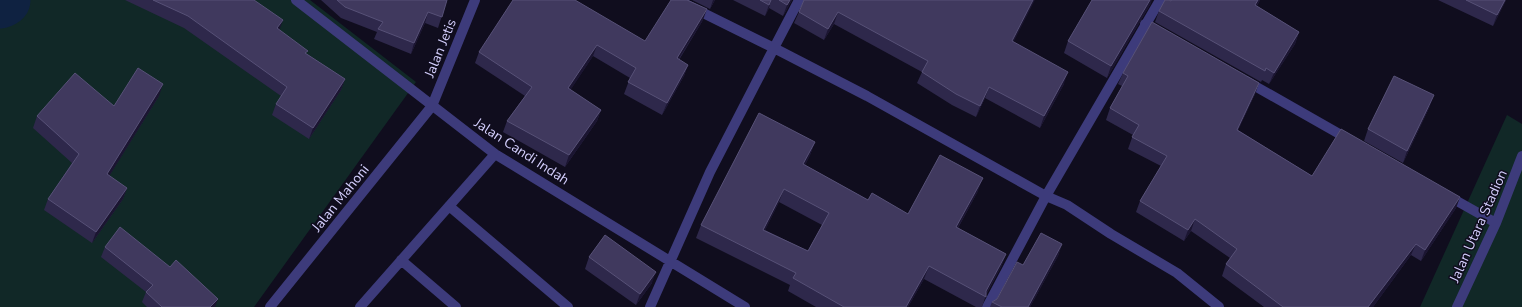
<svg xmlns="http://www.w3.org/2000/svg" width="1522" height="307" font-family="'Nunito Sans',sans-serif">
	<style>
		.green { fill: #112827 }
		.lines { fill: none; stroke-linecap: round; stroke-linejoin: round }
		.river { stroke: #0f2241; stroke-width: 53 }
		.minor { stroke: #3d3b7b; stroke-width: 10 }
		.wall { fill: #2e284b; fill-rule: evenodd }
		.shaded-wall { fill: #1b1531 }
		.building { fill: #40395e; stroke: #575177; fill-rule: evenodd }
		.labels { text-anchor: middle; stroke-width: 3; stroke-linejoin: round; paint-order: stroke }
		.street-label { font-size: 14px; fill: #d3cefc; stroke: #100d1e }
	</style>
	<rect width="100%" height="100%" fill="#100d1e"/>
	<path class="green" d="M0 0H310L416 82 254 307H0Z
		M1507 115 1522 124V307H1420Z"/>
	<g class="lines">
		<path class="river" d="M0 2 4 0"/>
		<path class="minor" d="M296 0 495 154 745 307
			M677 0 774 48 799 0
			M1145 24 1161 33
			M1246 81 1350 140
			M1448 196 1496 223
			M449 206 568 307
			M401 260 456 307
			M270 307 432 106 475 0
			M360 307 495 154
			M650 307 710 172 774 48 867 96 1046 196 1067 205 1111 234 1177 273 1219 307
			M987 307 1046 196 1160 0
			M1457 307 1496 223 1522 156"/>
	</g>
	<path class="wall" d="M125 0H254L279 30 307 54 345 79 341 90 309 139 272 115 276 104 281 96 184 28Z
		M321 0H447L438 28 425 23 411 54 374 39 377 32 341 18Z
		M692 0H715L710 9Z
		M733 0H792L783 16 769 8 765 16Z
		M804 0 1013 42 1064 84 1040 128 985 98 976 117 952 105 917 83 922 72 834 24 824 40 794 23 799 12Z
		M1260 0 1257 6 1299 32 1295 44 1269 84 1262 80 1261 82 1155 22 1159 11 1171 1Z
		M1438 0H1506L1493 26Z
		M1151 3 1107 78 1064 53 1068 41Z
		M703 20 679 60 688 65 684 76 662 115 624 94 630 78 593 56 570 90 601 110 597 121 565 167 503 132 507 121 525 96 475 63 479 52 645 41Z
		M1123 73 1259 83 1255 94 1238 130 1312 176 1460 197 1456 208 1421 261 1411 255 1373 307H1264L1222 276 1226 264 1230 258 1191 231 1184 241 1136 212 1140 201 1161 166 1128 149 1133 135 1106 120 1110 108 1122 86 1118 84Z
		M159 96 109 176 127 188 123 199 92 243 44 210 48 199 72 163 33 128 37 116 114 106Z
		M1430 106 1403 163 1364 141 1368 129Z
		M815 142 810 155 805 165 868 200 908 214 978 191 958 228 1006 254 1001 267 986 295 982 307H976L924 279 908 307H816L788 291 790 285 696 238 701 225ZM779 202 822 225 808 251 765 230Z
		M1062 244 1058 256 1030 307H990L992 302 997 299 1023 265Z
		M105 247 215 307H147L142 302 146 292 101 257Z
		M589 257 652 283 636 305 585 269Z"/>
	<path class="shaded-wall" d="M713 0H715L710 9Z
		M771 0 769 8 765 16 769 5Z
		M790 0H792L783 16 787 5Z
		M1033 0H1035L1008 53 1012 41Z
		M1150 0H1152L1151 3 1107 78 1111 66Z
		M1258 0H1260L1251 16 1255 5Z
		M1505 0H1506L1493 26 1497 15Z
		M707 9 703 20 672 70 677 58Z
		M428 12 425 23 411 54 414 43Z
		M838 12 834 24 824 40 828 29Z
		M283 20 279 31 277 28Z
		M1299 32 1295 44 1269 84 1274 73Z
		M597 45 593 56 564 100 568 88Z
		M688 65 684 76 662 115 667 103Z
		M1068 72 1064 84 1040 128 1044 116Z
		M345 79 341 90 309 139 313 128Z
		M1259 83 1255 94 1233 141 1237 130Z
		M163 84 159 96 103 186 107 174Z
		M989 87 985 98 976 117 980 106Z
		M1434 95 1430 106 1403 163 1407 151Z
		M601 110 597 121 565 167 569 155Z
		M815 142 810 155 799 177 803 164Z
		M983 178 978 191 951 240 956 227Z
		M127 188 123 199 92 243 96 232Z
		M784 189 779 202 759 243 763 230Z
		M1460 197 1456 208 1421 261 1425 250Z
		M1195 219 1191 231 1184 241 1188 230Z
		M1062 244 1058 256 1030 307H1028Z
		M1416 244 1411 255 1373 307H1368Z
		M1006 254 1001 267 985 296 986 291Z
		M929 266 924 279 908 307H906Z
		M656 272 652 283 636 305 640 294Z
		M218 299 215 307H210Z"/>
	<path class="building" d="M153 0H254L283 20 277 28 308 51 305 53 345 79 313 128 276 104 287 87 188 16Z
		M337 0H447L442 17 428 12 414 43 378 29 383 22 345 7Z
		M513 0H575L645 41 671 0H687L707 9 677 58 688 65 667 103 628 82 636 68 597 45 568 88 601 110 569 155 507 121 532 87 479 52Z
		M760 0H771L769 5Z
		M779 0H790L787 5Z
		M804 0H1033L1012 41 1068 72 1044 116 989 87 980 106 956 94 922 72 928 61 838 12 828 29 799 12Z
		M1092 0H1150L1111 66 1068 41Z
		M1165 0H1169L1171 1V0H1258L1255 5 1299 32 1274 73 1266 68 1265 71 1159 11Z
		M1466 0H1505L1497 15Z
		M1152 22 1259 83 1237 130 1312 176 1341 129 1460 197 1425 250 1416 244 1368 307H1283L1226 264 1237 249 1195 219 1188 230 1140 201 1167 156 1132 137 1139 125 1110 108 1128 76 1123 73Z
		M138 68 163 84 107 174 127 188 96 232 48 199 79 154 37 116 75 73 114 106Z
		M1394 76 1434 95 1407 151 1368 129Z
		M759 113 815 142 803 164 868 200 872 193 908 214 940 155 983 178 956 227 1006 254 986 291V297L929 266 906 307H844L793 278 796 273 701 225ZM784 189 829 213 808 251 763 230Z
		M120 227 170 267 176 260 218 299 210 307H162L146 292 153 285 105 247Z
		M1041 233 1062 244 1028 307H1002L992 302 997 299 1017 262 1023 265Z
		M605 235 656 272 640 294 589 257Z"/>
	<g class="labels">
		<g class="street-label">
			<text transform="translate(440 48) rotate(-68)" y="5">Jalan Jetis</text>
			<text transform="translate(522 151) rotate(33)" y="5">Jalan Candi Indah</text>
			<text transform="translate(340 198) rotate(-51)" y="5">Jalan Mahoni</text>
			<text transform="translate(1478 226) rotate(-66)" y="5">Jalan Utara Stadion</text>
		</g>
	</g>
</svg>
